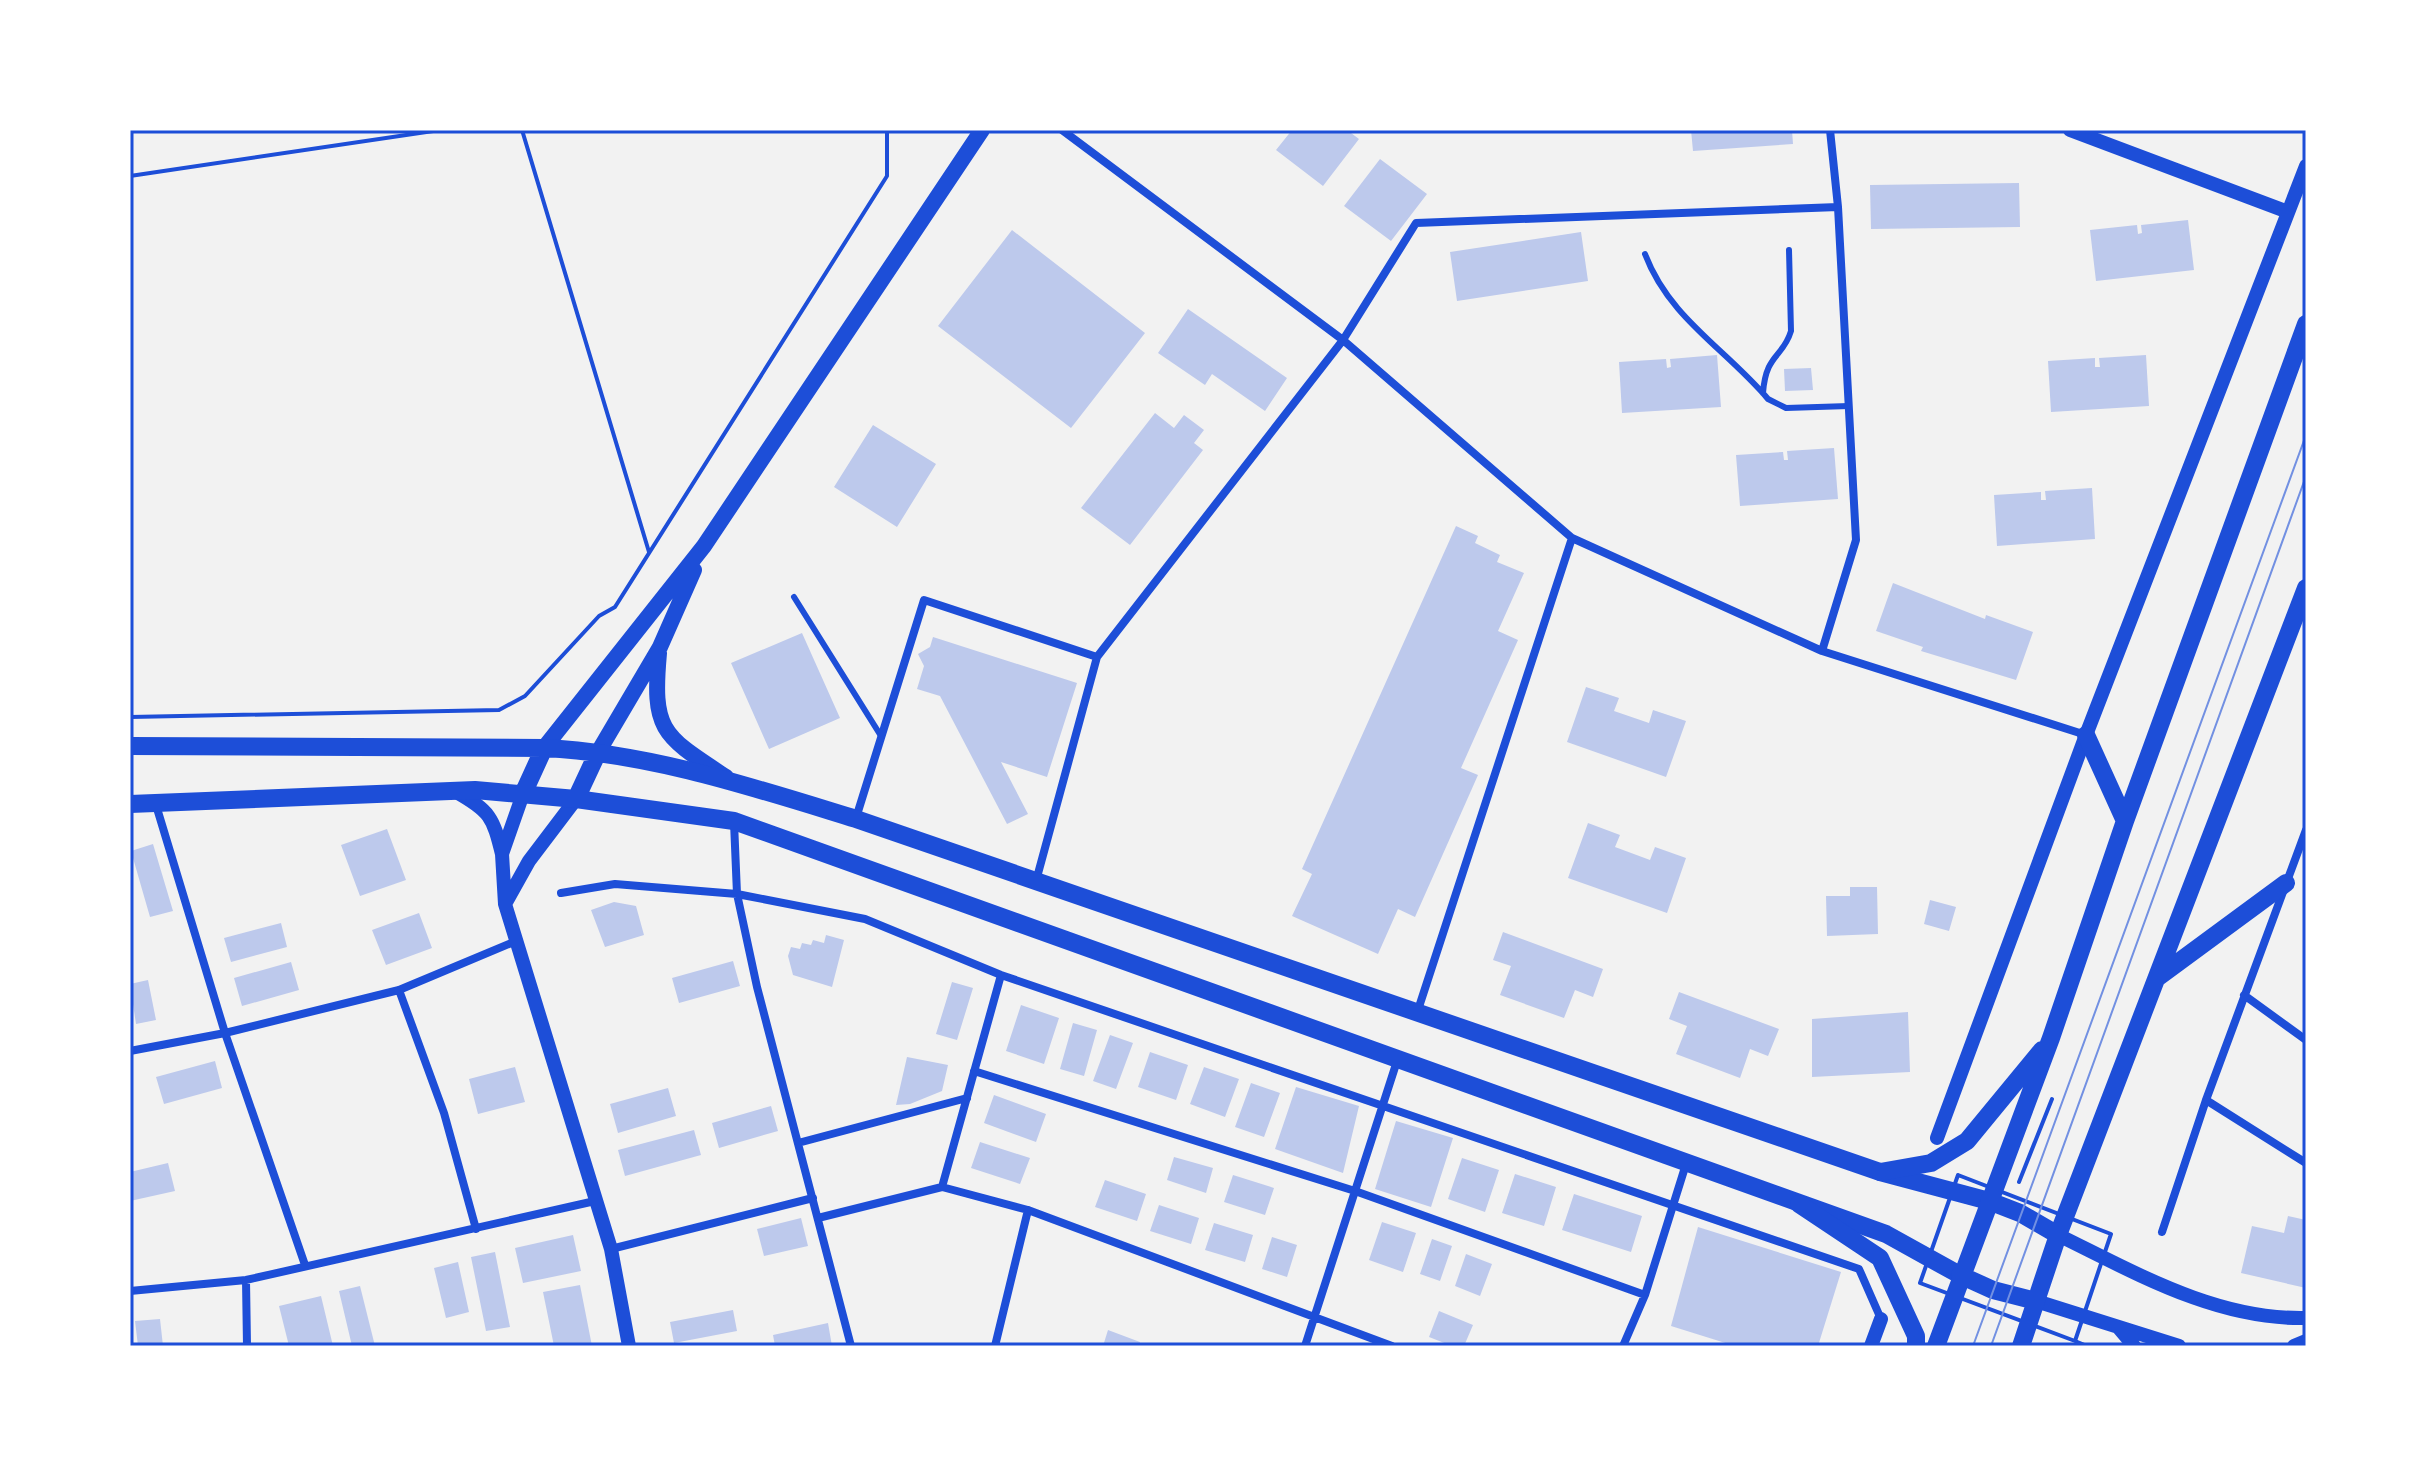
<svg xmlns="http://www.w3.org/2000/svg" width="2436" height="1476" font-family="'Fira Sans Condensed',sans-serif">
	<style>
		.building { fill: #bdc9ec }
		.lines { fill: none; stroke-linecap: round; stroke-linejoin: round }
		.path { stroke: #1d4ed8; stroke-width: 4 }
		.service { stroke: #1d4ed8; stroke-width: 6 }
		.minor { stroke: #1d4ed8; stroke-width: 8 }
		.tertiary { stroke: #1d4ed8; stroke-width: 14 }
		.secondary { stroke: #1d4ed8; stroke-width: 16 }
		.primary { stroke: #1d4ed8; stroke-width: 18 }
		.trunk { stroke: #1d4ed8; stroke-width: 18 }
		.tram { stroke: #7290e2; stroke-width: 2 }
		.neatline { fill: none; stroke: #1d4ed8; stroke-width: 3 }
	</style>
	<rect width="100%" height="100%" fill="#f2f2f2"/>
	<path class="building" d="M1292 130H1347L1359 139 1323 186 1276 150Z
		M1691 130H1792L1793 144 1693 151Z
		M1380 159 1427 194 1391 241 1344 206Z
		M2019 183 2020 227 1871 229 1870 185Z
		M2188 220 2194 270 2096 281 2090 230 2137 225 2138 234 2142 233 2141 225Z
		M1012 230 1145 333 1071 428 938 326Z
		M1581 232 1588 281 1457 301 1450 252Z
		M1188 309 1287 378 1265 411 1212 374 1205 385 1158 353Z
		M1717 355 1721 407 1622 413 1619 362 1666 359 1667 368 1671 367 1670 359Z
		M2146 355 2149 406 2051 412 2048 361 2095 358V367H2100L2099 358Z
		M1811 368 1813 390 1785 391 1784 369Z
		M1155 413 1174 428 1184 415 1204 430 1194 443 1203 450 1130 545 1081 508Z
		M873 425 936 464 897 527 834 487Z
		M1834 448 1838 499 1740 506 1736 455 1783 452 1784 460H1788L1787 451Z
		M2092 488 2095 539 1997 546 1994 495 2041 492V500H2046L2045 491Z
		M1456 526 1478 536 1475 543 1500 555 1497 562 1524 573 1498 631 1518 640 1461 768 1478 775 1415 917 1398 909 1378 954 1292 916 1312 874 1302 869Z
		M1893 583 1985 619 1986 615 2033 632 2016 680 1921 651 1923 647 1876 631Z
		M802 633 840 718 769 749 731 663Z
		M933 637 1077 683 1047 777 1001 762 1028 814 1007 824 940 696 917 689 924 666 918 654 930 647Z
		M1586 687 1619 698 1614 711 1649 723 1653 710 1686 721 1666 777 1567 742Z
		M1588 823 1620 835 1615 847 1650 860 1655 847 1686 858 1667 913 1568 878Z
		M387 829 406 880 360 896 341 845Z
		M153 844 173 911 150 917 131 851Z
		M1850 887H1877L1878 934 1827 936 1826 896H1850Z
		M1930 900 1956 907 1949 931 1924 924Z
		M614 902 636 906 644 935 605 947 591 910Z
		M419 913 432 948 386 965 372 930Z
		M281 923 287 947 231 962 224 938Z
		M1503 932 1603 969 1593 997 1575 990 1564 1018 1500 995 1511 966 1493 960Z
		M826 935 844 940 832 987 793 975 788 956 791 947 800 949 802 943 811 945 813 940 824 943Z
		M733 961 740 986 679 1003 672 978Z
		M291 962 299 990 242 1006 234 978Z
		M148 980 156 1020 136 1024 130 984Z
		M952 982 973 988 957 1040 936 1034Z
		M1679 992 1779 1029 1768 1056 1750 1049 1740 1078 1676 1054 1687 1026 1669 1019Z
		M1021 1005 1059 1018 1044 1064 1006 1051Z
		M1908 1012 1910 1072 1812 1077V1019Z
		M1073 1023 1097 1030 1084 1076 1060 1069Z
		M1110 1035 1133 1043 1116 1089 1093 1081Z
		M1150 1052 1188 1065 1176 1100 1138 1087Z
		M907 1057 948 1065 942 1091 910 1104 896 1105Z
		M215 1061 222 1088 164 1104 156 1077Z
		M515 1067 525 1102 478 1114 469 1079Z
		M1204 1067 1239 1079 1225 1117 1190 1104Z
		M1251 1083 1280 1093 1264 1137 1235 1127Z
		M1296 1087 1359 1106 1343 1173 1275 1149Z
		M668 1088 676 1116 618 1133 610 1104Z
		M994 1095 1046 1114 1036 1142 984 1123Z
		M771 1106 778 1131 719 1148 712 1123Z
		M1396 1121 1453 1138 1431 1207 1375 1189Z
		M694 1130 701 1155 625 1176 618 1150Z
		M980 1142 1030 1158 1020 1184 971 1168Z
		M1174 1157 1213 1168 1206 1193 1167 1180Z
		M1462 1158 1499 1170 1485 1212 1448 1199Z
		M168 1163 175 1191 130 1201V1172Z
		M1515 1174 1556 1187 1544 1226 1502 1213Z
		M1233 1175 1274 1188 1265 1215 1224 1202Z
		M1105 1180 1146 1194 1137 1221 1095 1207Z
		M1574 1194 1642 1216 1631 1252 1562 1230Z
		M1159 1205 1199 1218 1191 1244 1150 1231Z
		M2288 1216 2306 1220V1288L2241 1273 2252 1226 2284 1233Z
		M801 1218 808 1246 764 1256 757 1229Z
		M1382 1222 1416 1233 1403 1272 1369 1260Z
		M1214 1223 1253 1235 1245 1262 1205 1250Z
		M1698 1227 1841 1272 1818 1346H1735L1671 1326Z
		M573 1235 581 1271 523 1283 515 1248Z
		M1272 1237 1297 1245 1287 1277 1262 1269Z
		M1432 1239 1452 1246 1440 1281 1420 1274Z
		M495 1252 510 1327 486 1331 471 1257Z
		M1466 1254 1492 1264 1480 1296 1455 1286Z
		M458 1262 469 1312 446 1318 434 1268Z
		M580 1285 592 1346H554L543 1292Z
		M360 1286 375 1346H352L339 1291Z
		M321 1296 333 1346H289L279 1306Z
		M733 1310 737 1331 674 1343 670 1322Z
		M1439 1311 1473 1325 1464 1346H1452L1429 1337Z
		M160 1319 163 1346H138L135 1321Z
		M828 1323 832 1346H775L773 1335Z
		M1108 1330 1140 1342 1139 1346H1103Z"/>
	<g class="lines">
		<path class="path" d="M522 130 649 552
			M130 176 440 130
			M130 717 499 710 525 696 599 616 615 607 887 176V130
			M1958 1175 2111 1234 2075 1341 1920 1283Z
			M2019 1182 2052 1099
			M2075 1341 2087 1346"/>
		<path class="service" d="M1645 254C1669 318 1726 349 1768 399L1786 408 1849 406
			M1763 393C1766 353 1783 358 1791 331L1789 250
			M794 597 881 736"/>
		<path class="minor" d="M1062 130 1343 340 1572 538 1822 651 2086 735
			M1822 651 1856 540 1838 207 1830 130
			M156 805 225 1033 305 1265
			M856 818 924 600 1097 657
			M734 822 737 894 757 987 851 1346
			M1036 881 1097 657 1343 340 1416 223 1838 207
			M561 893 615 884 737 894 865 919 1001 975 1859 1269 1881 1319
			M399 990 444 1113 476 1229
			M2244 995 2306 1040
			M1417 1013 1572 538
			M130 1051 225 1033 399 990 516 941
			M974 1071 1355 1191 1645 1295
			M2206 1100 2306 1163
			M798 1143 967 1098
			M942 1187 1001 975
			M818 1218 942 1187 1028 1210 1392 1346
			M2162 1232 2206 1100 2306 830
			M611 1249 813 1198
			M246 1280 247 1346
			M130 1291 246 1280 595 1201
			M995 1346 1028 1210
			M1305 1346 1397 1061
			M1623 1346 1645 1295 1686 1164"/>
		<path class="tertiary" d="M2070 130 2288 212
			M456 792C490 811 493 817 502 854
			M523 794 502 854 505 904 529 861 576 799
			M505 904 611 1249 629 1346
			M1937 1138 2086 735 2306 166
			M2058 1235C2136 1273 2216 1320 2306 1318
			M2036 1301 2179 1346
			M2118 1327 2134 1346
			M1871 1346 1881 1319
			M2294 1346 2306 1341"/>
		<path class="secondary" d="M659 653C652 731 662 735 726 777
			M544 748 704 546 982 130
			M597 754 660 647 694 570"/>
		<path class="primary" d="M130 746 544 748C650 753 755 788 856 819L1880 1172 1989 1201
			M523 794 544 748
			M576 799 597 754
			M130 804 475 790 576 799 734 821 1886 1234 1960 1275"/>
		<path class="trunk" d="M2086 735 2125 821
			M2157 978 2286 883
			M1880 1172 1931 1163 1967 1141 2042 1050
			M1989 1201 2020 1213 2058 1235
			M1799 1204 1880 1258 1916 1336V1346
			M1960 1275 1993 1290 2036 1301
			M1936 1346 2051 1038 2125 821 2306 324
			M2021 1346 2058 1235 2306 588"/>
		<path class="tram" d="M1973 1346 2306 435
			M1991 1346 2306 476"/>
	</g>
	<rect width="2436" height="1476" fill="none" stroke="#ffffff" stroke-width="264"/>
	<rect x="132" y="132" width="2172" height="1212" class="neatline"/>
</svg>
